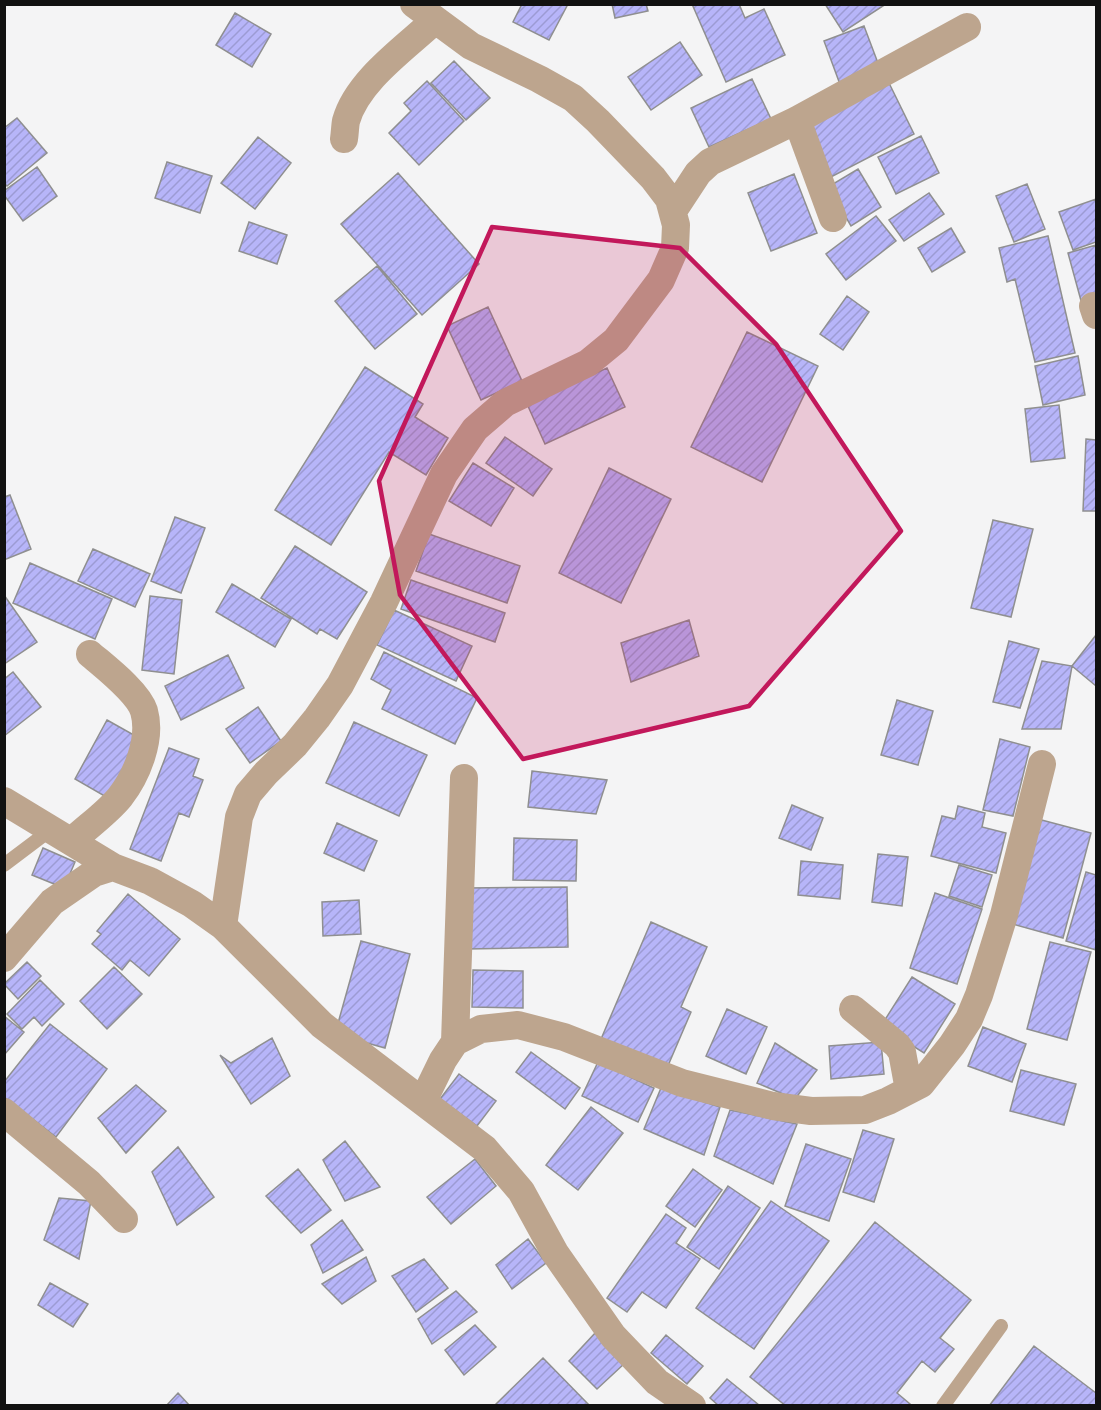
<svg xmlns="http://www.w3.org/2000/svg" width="1101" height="1410" font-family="Karla,sans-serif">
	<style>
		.building { fill: url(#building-hatch); stroke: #8f8f90; stroke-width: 1.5 }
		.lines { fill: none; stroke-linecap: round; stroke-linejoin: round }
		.lane { stroke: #bda58e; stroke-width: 14 }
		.street { stroke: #bda58e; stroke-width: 28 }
		.marked { fill: #c2185b; fill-opacity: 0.2; stroke: #c2185b; stroke-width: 4.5; stroke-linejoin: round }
	</style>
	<defs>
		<pattern id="building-hatch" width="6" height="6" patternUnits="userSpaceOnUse" patternTransform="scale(1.5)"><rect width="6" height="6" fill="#b7b5f9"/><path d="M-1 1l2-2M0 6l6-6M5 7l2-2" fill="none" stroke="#9c9bd4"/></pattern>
	</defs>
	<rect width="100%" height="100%" fill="#f4f4f5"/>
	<path class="building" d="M522 4H568L549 40 513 22Z
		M612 4H646L648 11 615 18Z
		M692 4H739L745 18 764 9 785 55 726 82Z
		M825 4H886L843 32Z
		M235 13 271 34 252 67 216 45Z
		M864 26 881 71 841 87 824 41Z
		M680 42 702 75 651 110 628 77Z
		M454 61 490 98 466 120 431 83Z
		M752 79 771 119 709 147 691 108Z
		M427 81 464 121 419 165 389 133 411 111 404 103Z
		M889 83 914 134 829 178 803 128Z
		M17 118 47 153 7 186 4 183V128Z
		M921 136 939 173 896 194 878 157Z
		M258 137 291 163 255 209 221 183Z
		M167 162 212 176 200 213 155 198Z
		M37 167 57 196 23 221 4 195V191Z
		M858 169 881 207 851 226 828 187Z
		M398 173 479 264 422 315 341 224Z
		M794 174 817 233 771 251 748 193Z
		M1027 184 1045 229 1014 242 996 196Z
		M929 193 944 214 904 241 889 220Z
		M1096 199V242L1073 250 1059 212Z
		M876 216 896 241 846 280 826 254Z
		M249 222 287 235 277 264 239 251Z
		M951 228 965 252 932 272 918 248Z
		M1048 236 1075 353 1035 362 1015 279 1007 282 999 248Z
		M1096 245V305L1083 308 1068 253Z
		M377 266 417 314 375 349 335 301Z
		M847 296 869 312 843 350 820 334Z
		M488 307 522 381 481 400 447 326Z
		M747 332 818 366 762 482 691 447Z
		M1078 356 1085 395 1043 405 1035 366Z
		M365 367 423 404 415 417 448 438 426 475 389 452 331 545 275 510Z
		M607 368 625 407 545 444 527 404Z
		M1059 405 1065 458 1031 462 1025 409Z
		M505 437 552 469 533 496 486 463Z
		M1086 439 1096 440V511H1083Z
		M473 463 514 488 491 526 449 501Z
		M609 468 671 499 621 603 559 573Z
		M10 495 31 549 4 560V497Z
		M175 517 205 528 181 593 151 581Z
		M993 520 1033 529 1011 617 971 608Z
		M429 534 520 566 507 603 416 571Z
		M295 546 367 592 337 639 320 629 317 634 261 598Z
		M93 549 150 574 135 607 78 581Z
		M30 563 112 599 95 639 13 603Z
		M411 580 505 613 495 642 401 609Z
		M232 584 291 619 275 647 216 612Z
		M4 595 37 642 4 664Z
		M150 596 182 600 174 674 142 670Z
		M394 610 472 646 456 681 377 645Z
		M689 620 699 656 631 682 621 643Z
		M1096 635V686L1072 666Z
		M1009 641 1039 649 1020 708 993 702Z
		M384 652 477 698 455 744 382 709 391 690 371 679Z
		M228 655 244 688 181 720 165 686Z
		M1042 661 1072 666 1061 729H1022Z
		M13 672 41 707 4 736V679Z
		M897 700 933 711 918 765 881 755Z
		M258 707 281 741 250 763 226 729Z
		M107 720 141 739 108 798 75 779Z
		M354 722 427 755 399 816 326 783Z
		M1000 739 1030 747 1013 816 983 810Z
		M169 748 199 759 193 776 203 780 189 817 179 813 161 861 130 849Z
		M532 771 607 780 596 814 528 807Z
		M792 805 823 818 811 850 779 838Z
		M958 806 985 813 982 827 1006 833 996 873 931 856 942 816 955 819Z
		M1034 818 1091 833 1063 938 1005 922Z
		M337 823 377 841 364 871 324 853Z
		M514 838 577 840 576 881 513 880Z
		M43 848 75 862 64 888 32 875Z
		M878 854 908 857 902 906 872 902Z
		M801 861 843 865 840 899 798 895Z
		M959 865 992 875 982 907 949 896Z
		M1086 872 1096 875V950L1066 941Z
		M567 887 568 947 467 949V888Z
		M935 893 982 909 957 984 910 968Z
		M128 894 180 939 149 976 130 960 122 970 92 944 101 934 97 931Z
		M359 900 361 934 323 936 322 902Z
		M651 922 707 947 681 1007 691 1012 667 1068 601 1039Z
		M361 941 410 954 385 1048 335 1034Z
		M1050 942 1091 952 1067 1040 1027 1029Z
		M27 962 41 976 18 999 4 984Z
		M114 967 142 994 107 1029 80 1001Z
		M473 970 523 971V1008L472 1007Z
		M912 977 955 1004 924 1053 881 1026Z
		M40 980 64 1004 42 1026 34 1017 22 1029 7 1014Z
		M727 1009 767 1027 746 1074 706 1056Z
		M4 1016 24 1032 4 1055Z
		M50 1024 107 1069 56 1137 4 1097V1082Z
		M983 1027 1026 1044 1012 1082 968 1066Z
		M272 1038 290 1076 251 1104 220 1055 231 1063Z
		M881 1042 884 1074 831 1079 829 1046Z
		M775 1043 817 1070 795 1099 757 1083Z
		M531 1052 580 1088 565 1109 516 1072Z
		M598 1062 654 1088 638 1122 582 1096Z
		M1021 1070 1076 1084 1064 1125 1010 1111Z
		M459 1074 496 1101 477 1126 440 1099Z
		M136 1085 166 1111 126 1153 98 1118Z
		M661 1088 720 1107 704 1155 644 1129Z
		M591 1107 623 1133 578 1190 546 1165Z
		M730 1110 797 1124 773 1184 714 1156Z
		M863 1130 894 1139 874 1202 843 1192Z
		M345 1141 380 1187 345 1201 323 1160Z
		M806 1144 851 1159 829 1221 785 1206Z
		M178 1147 214 1197 177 1225 152 1172Z
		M475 1159 496 1186 451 1224 427 1197Z
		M298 1169 331 1210 301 1233 266 1196Z
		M693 1169 722 1190 695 1227 666 1206Z
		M728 1186 760 1208 719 1269 687 1247Z
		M59 1198 91 1201 79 1259 44 1240Z
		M771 1201 829 1241 754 1349 696 1308Z
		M666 1214 686 1228 676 1243 700 1259 666 1308 642 1292 627 1312 607 1298Z
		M342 1220 363 1250 323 1273 311 1245Z
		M875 1222 971 1300 940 1338 954 1349 935 1372 922 1361 897 1393 910 1404 909 1406H786L750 1377Z
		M528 1239 546 1263 512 1289 496 1265Z
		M366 1257 376 1281 342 1304 322 1284Z
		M424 1259 448 1288 416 1312 392 1276Z
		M50 1283 88 1304 73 1327 38 1305Z
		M456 1291 477 1312 432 1344 418 1319Z
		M475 1325 496 1347 464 1375 445 1350Z
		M598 1330 625 1363 597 1389 569 1361Z
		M666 1335 703 1366 687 1384 651 1353Z
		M1034 1346 1096 1393V1406H989Z
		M543 1358 590 1406H494Z
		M727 1379 759 1405 758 1406H719L710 1398Z
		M178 1393 190 1406H166Z"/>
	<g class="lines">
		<path class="lane" d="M4 865 53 828
			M943 1406 1001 1326"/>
		<path class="street" d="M797 120 833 218
			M344 139C345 133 345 126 346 121 357 81 405 48 434 21
			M673 211 698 173 710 162 797 120 967 27
			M1093 306 1096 315
			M4 801 113 867
			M72 841C87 827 107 813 120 797 137 775 152 739 144 711 138 692 105 667 90 654
			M223 926 239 817 248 794 266 773 295 745 317 718 340 685 384 602 444 474 475 429 505 403 588 363 616 340 661 280 675 248 676 225 669 199 653 178 598 121 573 98 539 79 471 46 414 4
			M4 958 52 902 94 873 113 867 150 881 192 904 223 926 322 1025 485 1149 521 1191 555 1253 613 1336 657 1382 692 1406
			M853 1009 897 1045 902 1052 909 1090
			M455 1042 464 778
			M423 1101 443 1060 455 1042 481 1029 518 1025 564 1037 682 1083 773 1106 811 1111 865 1110 888 1101 921 1084 952 1045 969 1019 979 995 1004 915 1042 764
			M4 1112 89 1183 124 1219"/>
	</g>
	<path class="marked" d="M492 227 680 248 776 344 901 531 749 706 523 759 400 595 379 481Z"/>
	<rect width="1101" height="1410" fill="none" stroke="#111111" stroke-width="12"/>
</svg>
